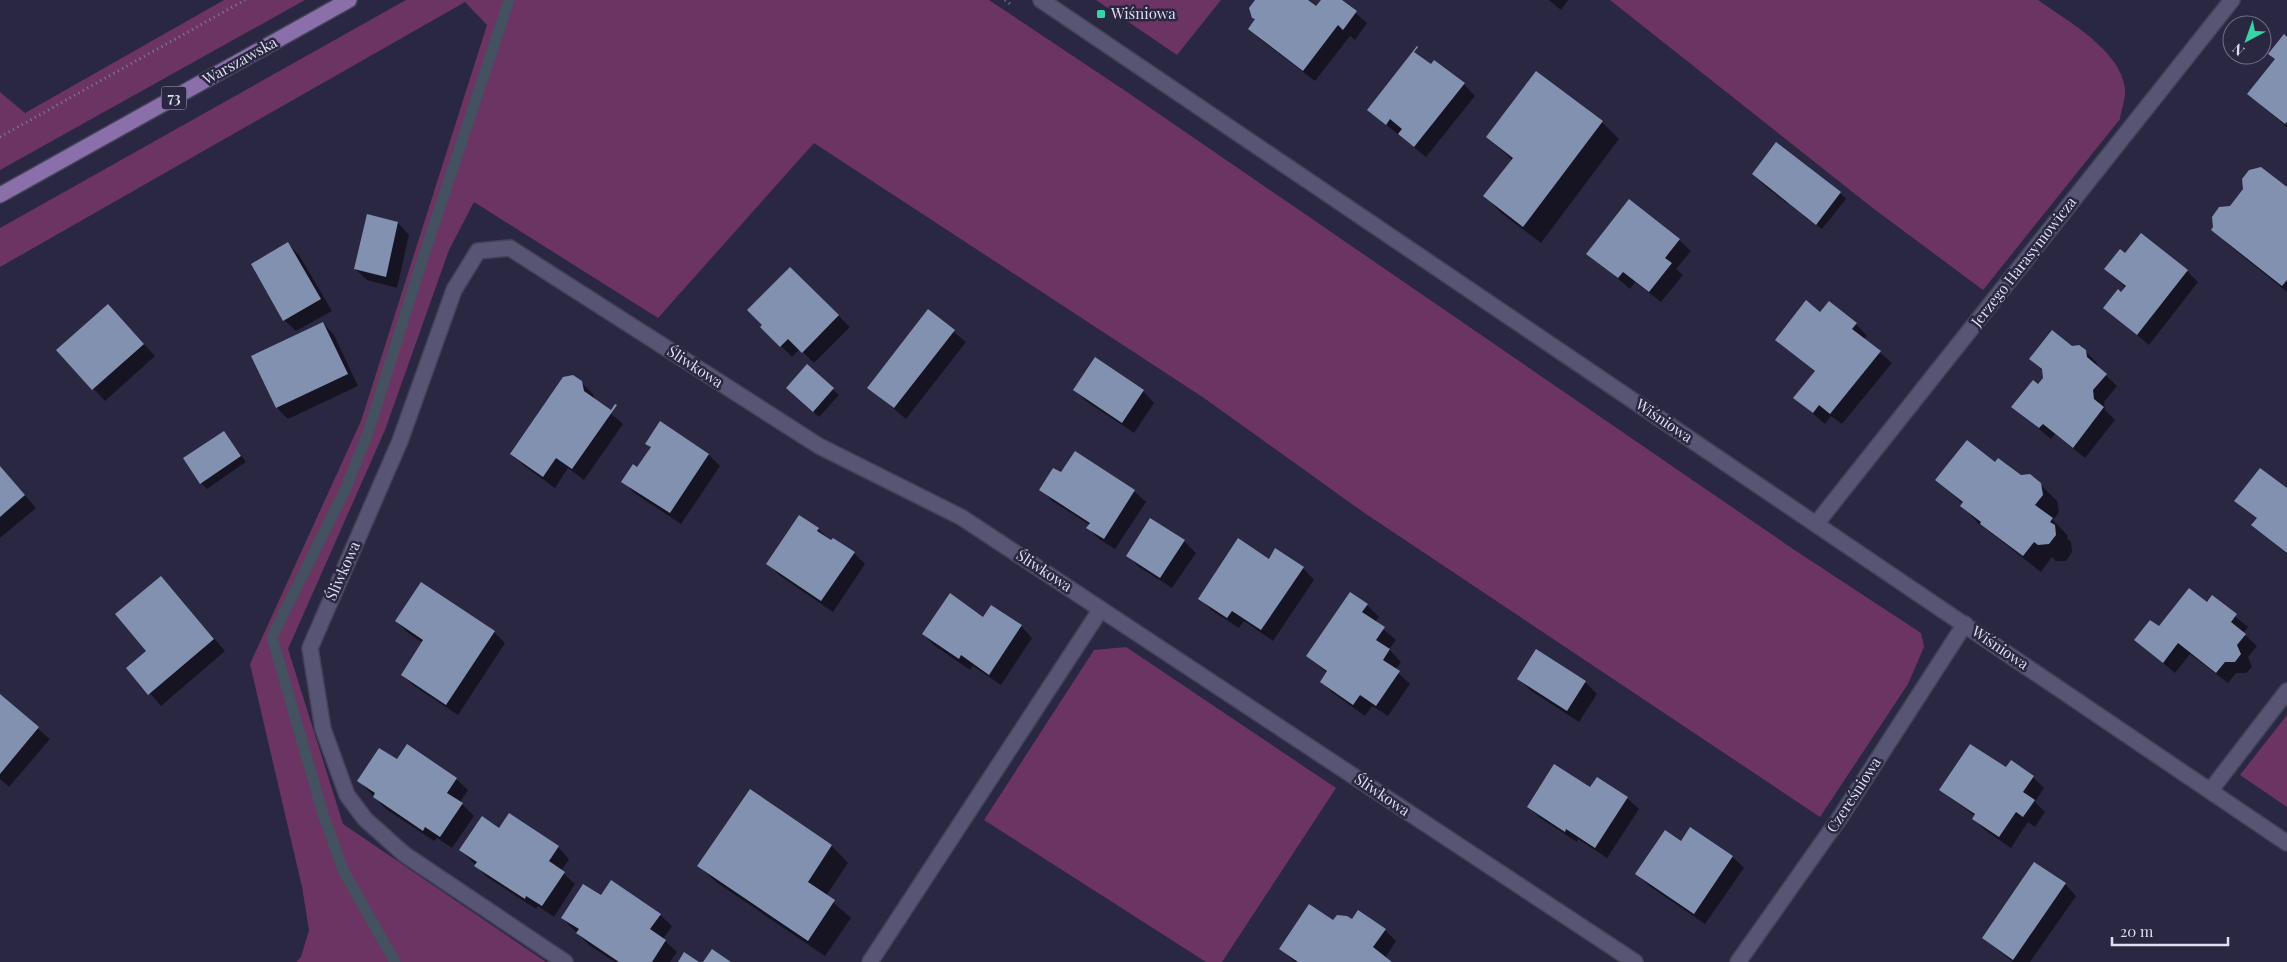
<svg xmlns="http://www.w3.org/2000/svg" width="2287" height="962" font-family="'Playfair Display',serif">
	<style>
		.green { fill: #6c3462 }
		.shadow { fill: #0007 }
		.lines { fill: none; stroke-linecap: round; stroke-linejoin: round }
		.stream { stroke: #435161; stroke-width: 11 }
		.building { fill: #8291af }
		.minor-casing { stroke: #444258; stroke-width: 18 }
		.major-casing { stroke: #444258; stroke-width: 18 }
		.path { stroke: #817f96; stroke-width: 3; stroke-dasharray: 1 4; stroke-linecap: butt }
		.minor { stroke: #575573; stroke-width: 15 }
		.major { stroke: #8b6faa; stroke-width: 15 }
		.poi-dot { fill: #36d4a7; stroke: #2a2742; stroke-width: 2 }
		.labels { text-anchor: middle; stroke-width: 5; stroke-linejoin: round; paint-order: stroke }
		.shield { fill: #2a2742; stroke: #a9a8bc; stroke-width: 1 }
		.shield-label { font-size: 14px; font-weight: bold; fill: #dfdff1 }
		.poi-label { font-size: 15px; fill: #dfdff1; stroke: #2a2742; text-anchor: start }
		.street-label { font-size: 15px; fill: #dfdff1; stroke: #2a2742 }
	</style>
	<rect width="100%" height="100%" fill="#2a2742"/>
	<path class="green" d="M224 0H305L0 170V92L25 113Z
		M406 0H989L1127 92 1793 549 1921 633 1924 647 1908 684 1820 817 1363 512 1204 398 814 143 658 318 474 202 449 250 385 430 288 649 343 824 546 962H296L301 957 309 930 302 887 250 664 361 421 487 25 465 2 0 267V228Z
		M1096 0H1221L1177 55Z
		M1610 0H2038C2067 21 2121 50 2125 89 2126 98 2121 110 2120 119L1983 290 1874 209Z
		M1126 647 1336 788 1222 962H1206L984 820 1094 650Z
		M2287 715V807L2240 775Z"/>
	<path class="shadow" d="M1257 0H1306L1317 8 1323 0H1340L1367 23 1355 40 1350 36 1315 81 1261 40 1250 29 1256 20Z
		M1549 0H1568L1561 10Z
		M2287 39V127L2249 94 2276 60 2270 54Z
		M1431 66 1464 84 1475 96 1426 157 1368 110Z
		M1537 73 1602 122 1619 139 1541 243 1501 213 1485 196 1512 160 1488 137Z
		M1753 174 1840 193 1846 199 1822 229 1805 217 1789 201 1787 203 1789 205 1765 186Z
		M2287 189V292L2230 246 2213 230Z
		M368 216 398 223 409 235 397 288 367 280 355 269Z
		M1679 240 1691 251 1676 269 1683 275 1661 302 1635 282 1630 289 1588 253Z
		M288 244 299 255 332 311 296 331 284 320Z
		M2126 254 2187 271 2198 282 2149 345 2105 308 2126 288 2105 269Z
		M790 268 850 327 814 363 800 349 792 357 762 327Z
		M928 311 966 342 906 419 868 387Z
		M1820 314 1856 324 1867 336 1864 339 1892 363 1842 424 1831 416 1825 424 1795 398 1816 372 1777 340Z
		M119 317 155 356 105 401 58 350Z
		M323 323 334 335 358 386 288 419 277 408Z
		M2071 347 2085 351 2097 363 2098 368 2117 386 2104 402 2105 410 2115 420 2085 458 2055 434 2051 439 2013 407 2044 378 2043 371 2030 359Z
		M807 366 839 395 819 417 793 393Z
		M581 382 593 394 595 400 623 424 584 480 568 468 555 488 523 465 511 454Z
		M1075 390 1143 391 1154 403 1134 433 1086 401Z
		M224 432 246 462 207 489 201 483Z
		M647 443 708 454 720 466 681 524 634 493 623 481 638 468 652 448Z
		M1995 464 2040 484 2057 501 2059 512 2053 520 2068 536 2067 538 2071 542 2072 552 2066 561H2056L2052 557 2041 572 1978 523 1962 506 1963 504 1937 480Z
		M0 466 36 508 0 538Z
		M1061 474 1134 491 1146 502 1115 549 1099 539 1088 528 1090 525 1052 501 1041 489Z
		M2287 490V554L2253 525Z
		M1151 520 1184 541 1196 553 1172 588 1139 567 1128 556Z
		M818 529 830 540 854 553 865 564 833 612 779 575 768 564Z
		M1269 561 1303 568 1314 580 1273 641 1244 621 1239 628 1211 610 1200 598Z
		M172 589 225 651 161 706 128 668 148 651Z
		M1350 593 1367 605 1379 617 1375 622 1396 640 1389 649 1401 662 1395 670 1410 684 1388 716 1372 706 1365 716 1333 693 1321 682 1327 673 1307 656Z
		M2212 597 2248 627 2243 633 2257 646 2248 657 2252 667 2246 673H2236L2228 683 2190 654 2175 673 2136 640 2207 603Z
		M984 618 1021 626 1032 638 1001 685 973 666 970 670 935 646 923 634Z
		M396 621 494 632 505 643 458 715 414 686 402 675 423 643 408 633Z
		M1536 651 1585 682 1597 694 1579 722 1530 690 1518 678Z
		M0 696 50 739 9 787 0 779Z
		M2006 769 2033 777 2044 788 2035 802 2045 812 2035 827 2028 822 2011 848 1985 830 1973 819 1975 816 1940 790Z
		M456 779 468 790 460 802 474 816 452 848 437 838 434 841 386 809 359 781Z
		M1590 789 1627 798 1639 809 1607 858 1578 839 1577 842 1540 818 1528 807Z
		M750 790 832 846 848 863 826 896 851 918 825 956 716 882 699 866Z
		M499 829 558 847 569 859 561 871 575 884 554 917 538 906 536 909 487 877 461 850Z
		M1690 829 1733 857 1744 868 1705 924 1648 885 1637 874 1681 843Z
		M2065 884 2076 896 2030 962H2013L1983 938Z
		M601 897 660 915 672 926 663 939 677 952 670 962H615L589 945 562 918Z
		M1353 921 1385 930 1396 941 1386 957 1392 962H1295L1281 949 1334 922Z"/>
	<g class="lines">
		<path class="stream" d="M395 962 343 870 323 814 272 637 346 488 369 430 421 264 509 0"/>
	</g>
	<path class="building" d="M1255 0H1308L1316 6 1321 0H1342L1357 11 1343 30 1338 25 1303 71 1248 29 1255 19 1252 18 1249 8Z
		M2284 34 2287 37V122L2285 124 2247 94 2275 59 2268 54Z
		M1417 46 1418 47 1414 52 1431 64 1434 60 1465 83 1414 147 1398 134 1402 129 1390 119 1386 125 1367 110Z
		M1536 71 1603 121 1523 227 1483 196 1513 158 1486 137Z
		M1776 142 1841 192 1816 225 1752 174Z
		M2261 167 2287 187V280L2282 286 2211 230 2213 227 2212 217 2219 207 2230 206 2243 189 2242 179 2249 170Z
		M1629 199 1680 239 1665 258 1672 263 1649 292 1623 272 1618 278 1586 254Z
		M367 214 398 222 386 277 354 269Z
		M2141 233 2188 270 2137 335 2103 308 2118 289 2121 292 2126 286 2104 269 2120 249 2125 253Z
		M288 242 321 299 283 321 251 264Z
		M790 267 839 315 802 353 788 339 780 347 760 327 762 325 747 310Z
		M1806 300 1820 312 1829 301 1857 323 1852 329 1881 351 1830 414 1819 405 1813 413 1793 398 1815 371 1775 340Z
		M108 304 144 344 92 390 56 350Z
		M928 309 955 330 894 408 867 388Z
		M323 322 348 374 276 408 251 356Z
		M2052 330 2072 346 2079 345 2086 350 2087 357 2107 374 2093 390 2094 399 2104 407 2073 448 2043 424 2039 428 2011 407 2033 380 2038 384 2043 378 2042 369 2029 359Z
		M1095 357 1144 390 1122 423 1073 390Z
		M807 364 834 388 813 412 786 388Z
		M573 375 582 381 584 391 611 410 615 404 617 405 572 469 556 458 543 477 510 454 563 377Z
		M660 421 709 454 670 513 621 482 633 464 637 467 651 447 645 444Z
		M224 431 241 456 200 484 183 458Z
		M1967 440 1995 462 1998 458 2021 475 2030 474 2041 483 2043 495 2035 505 2053 518 2050 522 2055 525 2056 535 2049 544 2038 545 2034 542 2023 556 1980 524 1981 522 1960 506 1963 502 1935 480Z
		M1075 451 1135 490 1104 539 1086 528 1090 523 1039 490 1053 468 1061 472Z
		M0 466 25 495 0 517Z
		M2260 468 2287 488V553L2251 525 2257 518 2234 501Z
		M799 515 819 528 817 531 831 540 833 538 855 552 821 601 766 564Z
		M1150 518 1185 540 1160 578 1126 556Z
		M1238 538 1269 559 1275 548 1304 567 1261 630 1232 611 1227 618 1198 599Z
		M161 576 214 639 148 695 126 668 146 651 115 614Z
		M421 582 495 631 446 705 401 675 423 640 395 621Z
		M2189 588 2207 602 2212 595 2237 614 2231 622 2246 634 2237 645 2241 654 2235 662H2225L2216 673 2178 643 2163 663 2134 640 2150 620 2159 626Z
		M1350 592 1368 604 1362 612 1385 627 1376 640 1390 649 1383 660 1400 671 1376 706 1360 695 1353 705 1320 682 1327 671 1306 656Z
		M950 593 983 617 991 605 1022 625 989 675 961 655 959 659 922 634Z
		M1536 649 1586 681 1567 711 1517 679Z
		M0 694 39 727 0 774Z
		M407 744 457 778 447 793 463 803 440 837 425 827 423 831 373 797 375 793 357 781 379 748 397 759Z
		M1970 744 2006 767 2011 760 2034 776 2023 792 2035 800 2023 817 2016 812 1999 837 1972 819 1975 814 1939 790Z
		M1554 764 1590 787 1597 777 1628 797 1595 848 1566 829 1565 832 1527 807Z
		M750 789 832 845 808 882 835 900 808 941 697 866Z
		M509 813 559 846 549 861 565 872 542 906 526 896 525 899 474 866 477 862 459 850 482 816 499 828Z
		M1690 827 1733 856 1694 914 1635 874 1665 830 1681 841Z
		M2034 862 2066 883 2013 960 1982 938Z
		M611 880 661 914 650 929 666 940 652 962H619L576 933 579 929 561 918 583 884 601 895Z
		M1309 904 1333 920 1337 915 1347 916 1352 919 1358 910 1386 929 1373 947 1392 962H1298L1279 949Z
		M712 949 731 962H703Z
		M684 952 699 962H678Z"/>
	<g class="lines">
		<g class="minor-casing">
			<path id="minor" d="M1041 0 2287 843
				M1816 524 2232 0
				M2210 791 2287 691
				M565 962 404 854 365 819 347 795 323 729 310 648 400 441 454 290 478 251 510 248 819 446 961 517 1635 962
				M870 962 1101 609
				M1738 962 1839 819 1965 624"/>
		</g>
		<g class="major-casing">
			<path id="major" d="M0 195 349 0"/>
		</g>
		<path class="path" d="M1005 0 1013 6
			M0 137 245 0"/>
		<use href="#minor" class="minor"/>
		<use href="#major" class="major"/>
	</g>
	<rect class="poi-dot" x="1096" y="9" width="10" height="10" rx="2.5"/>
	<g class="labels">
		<rect class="shield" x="161.5" y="86.5" width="25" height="23" rx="4"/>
		<g class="shield-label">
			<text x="174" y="103">73</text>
		</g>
		<g class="poi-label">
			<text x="1111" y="19">Wiśniowa</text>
		</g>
		<g class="street-label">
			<text transform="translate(240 61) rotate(-29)" y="5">Warszawska</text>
			<text transform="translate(2024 262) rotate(-52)" y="5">Jerzego Harasymowicza</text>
			<text transform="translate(695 367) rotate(33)" y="5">Śliwkowa</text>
			<text transform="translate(1664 421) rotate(34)" y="5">Wiśniowa</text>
			<text transform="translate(343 571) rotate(-66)" y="5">Śliwkowa</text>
			<text transform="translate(1044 571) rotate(33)" y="5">Śliwkowa</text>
			<text transform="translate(2000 648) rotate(34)" y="5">Wiśniowa</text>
			<text transform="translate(1382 795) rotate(34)" y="5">Śliwkowa</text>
			<text transform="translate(1854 795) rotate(-57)" y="5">Czereśniowa</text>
		</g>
	</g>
	<g transform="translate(2247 40) rotate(221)"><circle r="24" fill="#2a2742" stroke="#727188"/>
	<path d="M0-4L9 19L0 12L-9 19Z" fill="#36d4a7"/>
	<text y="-8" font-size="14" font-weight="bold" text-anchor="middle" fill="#dfdff1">N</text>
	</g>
	<path d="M2112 937v8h116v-8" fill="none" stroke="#dfdff1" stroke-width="2.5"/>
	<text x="2120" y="937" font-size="15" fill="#dfdff1" stroke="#2a2742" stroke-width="4" paint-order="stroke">20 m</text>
</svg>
